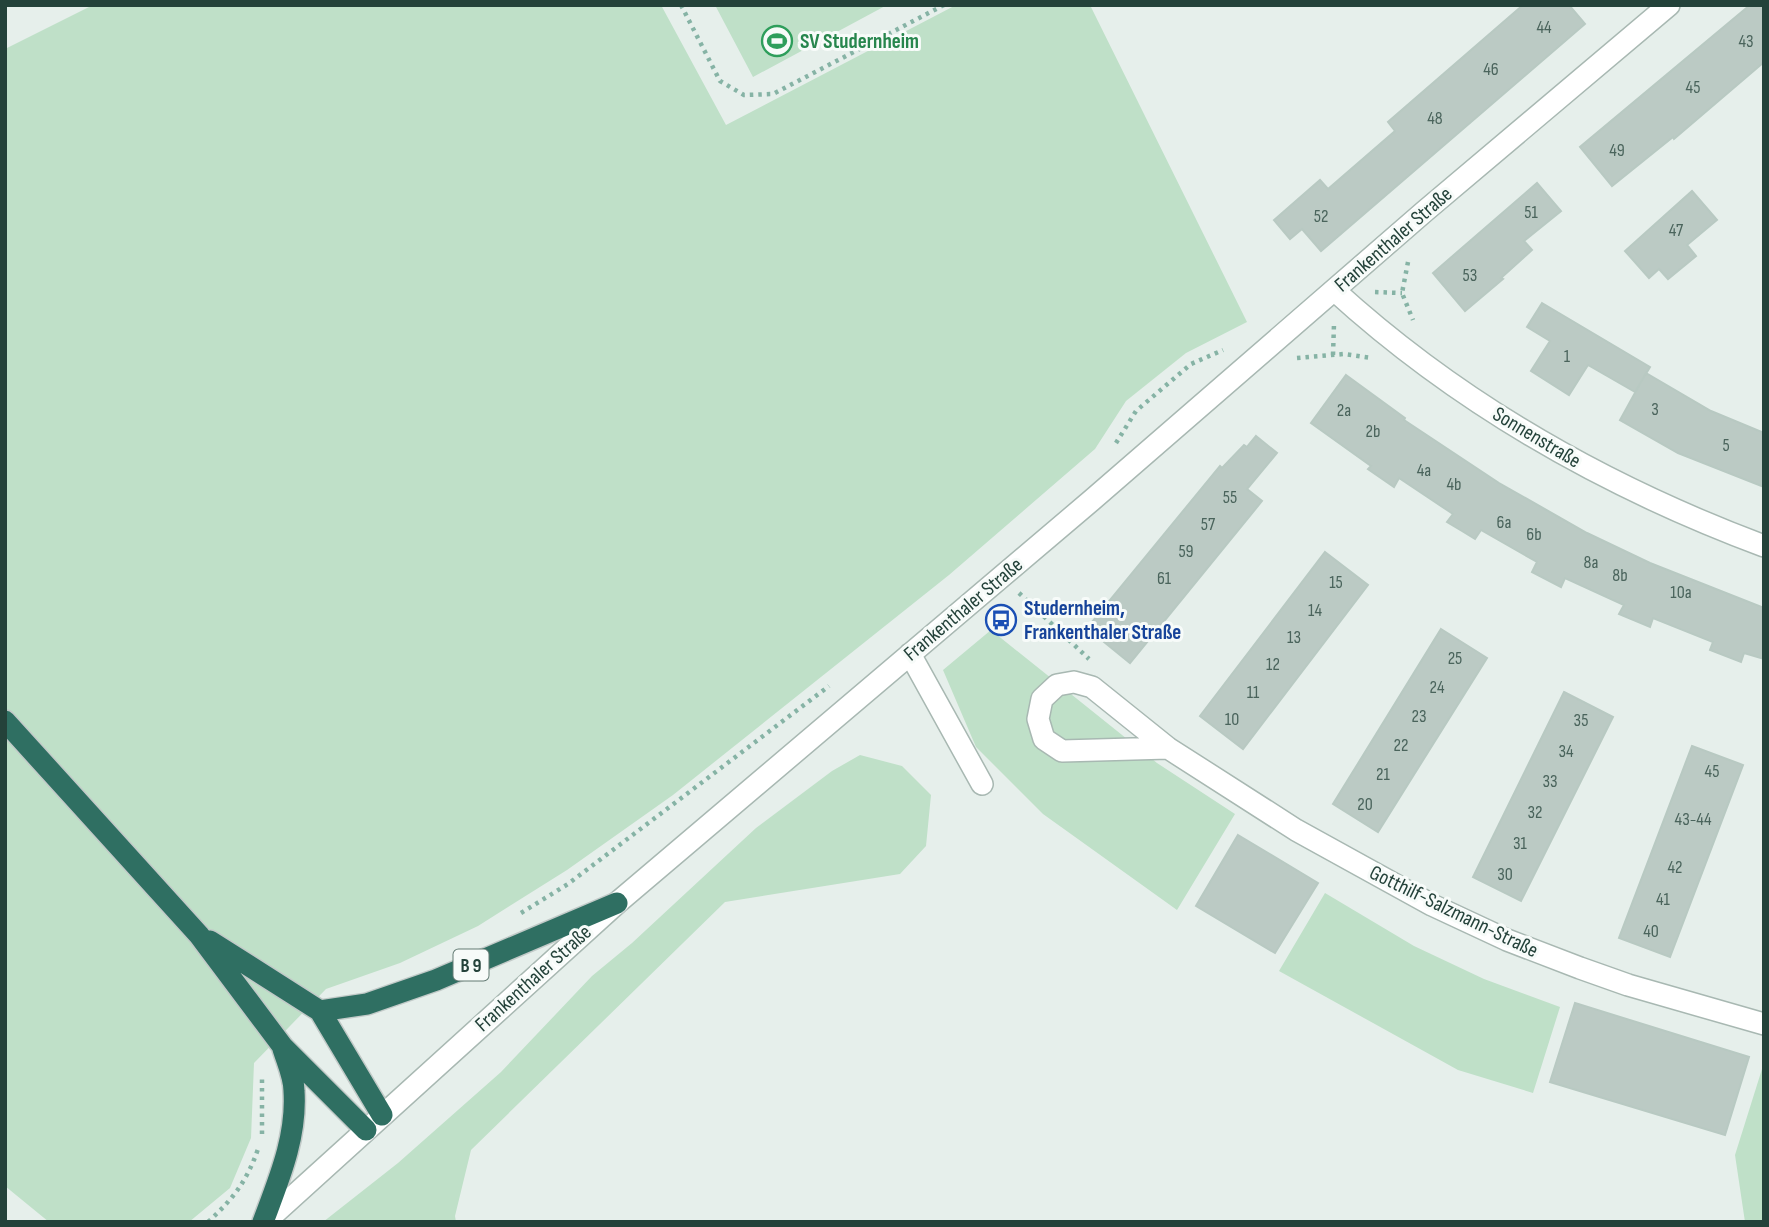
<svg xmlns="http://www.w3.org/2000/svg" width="1769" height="1227" font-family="'Sofia Sans Condensed',sans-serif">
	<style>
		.green { fill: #bfe0c8 }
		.building { fill: #bbcac4; stroke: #b8c9c2; stroke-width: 2 }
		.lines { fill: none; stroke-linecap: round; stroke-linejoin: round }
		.minor-casing { stroke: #a8b8b2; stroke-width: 24 }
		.highway-casing { stroke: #c2cac8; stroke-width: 24 }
		.path { stroke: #86b3a5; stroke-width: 4.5; stroke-dasharray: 3.5 5; stroke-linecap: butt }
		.minor { stroke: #fff; stroke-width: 21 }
		.highway { stroke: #2f6f62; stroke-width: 21 }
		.labels { text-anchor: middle; stroke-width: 6; stroke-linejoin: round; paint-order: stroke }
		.number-label { font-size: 18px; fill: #4a645c }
		.shield { fill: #f7fbf9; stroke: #637a73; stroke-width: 2 }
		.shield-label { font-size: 19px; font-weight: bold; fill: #24423a }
		.leisure-label { font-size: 21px; font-weight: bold; fill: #27864d; stroke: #f7fbf9; text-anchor: start }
		.street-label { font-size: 21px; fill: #24423a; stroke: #f7fbf9 }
		.transit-label { font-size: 21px; font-weight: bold; fill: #164399; stroke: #f7fbf9; text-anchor: start }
	</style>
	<rect width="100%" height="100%" fill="#e6efeb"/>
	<path class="green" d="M93 5H661L726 125 956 5H1090L1247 322 1186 353 1126 401 1095 449 949 575 673 795 567 870 478 926 400 963 326 989 254 1063 251 1138 230 1188 189 1222H49L5 1186V49Z
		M715 5H887L753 77Z
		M991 630 1157 763 1235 814 1177 910 1043 814 976 747 943 670Z
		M860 755 902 766 931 795 926 846 900 874 725 902 471 1150 455 1216 456 1222H323L398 1163 501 1072 592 976 632 943 756 828 832 771Z
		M1325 893 1414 946 1484 979 1560 1007 1533 1093 1458 1070 1279 971Z
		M1762 1069H1764V1222H1745L1735 1155Z"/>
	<path class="building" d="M1523 5H1569L1585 24 1321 251 1302 229 1290 239 1274 220 1320 180 1328 189 1395 131 1388 122Z
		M1750 5H1764V62L1674 139 1673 137 1612 186 1580 147Z
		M1537 183 1561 211 1524 241 1532 250 1501 278 1503 279 1465 311 1433 273Z
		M1692 191 1717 220 1687 245 1696 256 1668 279 1659 269 1649 278 1625 251Z
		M1542 303 1650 367 1635 392 1588 365 1569 395 1531 371 1550 341 1527 327Z
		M1646 373 1711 411 1764 433V487L1678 453 1620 420Z
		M1346 375 1405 418 1404 420 1499 483 1587 533 1650 563 1764 608V659L1744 653 1741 662 1710 650 1713 642 1653 618 1650 627 1619 614 1624 605 1565 578 1561 587 1532 572 1537 562 1481 530 1475 539 1462 531 1447 522 1453 514 1399 478 1394 487 1368 469 1371 466 1311 423Z
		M1256 436 1277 453 1247 489 1262 501 1130 663 1087 628 1220 466 1222 468 1244 445 1247 447Z
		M1325 552 1368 585 1243 749 1200 716Z
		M1441 629 1487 658 1378 832 1333 804Z
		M1564 692 1613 717 1521 901 1473 877Z
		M1692 746 1743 765 1670 957 1619 938Z
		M1238 835 1318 883 1275 953 1196 906Z
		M1575 1003 1749 1057 1725 1135 1550 1082Z"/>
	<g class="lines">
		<g class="minor-casing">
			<path id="minor" d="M1334 290C1458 403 1606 487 1764 546
				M910 654 982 784
				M1168 748 1062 751 1044 739 1038 719 1042 699 1057 685 1074 682 1092 687 1168 748 1296 830 1432 905 1507 940 1580 968 1628 985 1764 1024
				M265 1222 617 903 1092 500 1425 211 1669 5"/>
		</g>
		<g class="highway-casing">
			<path id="highway" d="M5 721 199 935 283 1047 366 1130
				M210 941 320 1011 382 1115
				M320 1011 367 1004 436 980 617 903
				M263 1222C279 1179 297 1137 294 1091 294 1077 287 1062 283 1049"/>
		</g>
		<path class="path" d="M681 5 720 81 744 95 773 94 944 5
			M1408 262 1402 293 1413 320
			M1375 292 1402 293
			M1333 355 1334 324
			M1297 358 1344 354 1372 358
			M1116 443 1136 411 1191 364 1223 350
			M1019 593 1089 659
			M521 913 568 884 829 686
			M262 1134V1076
			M208 1222C233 1199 247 1181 258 1149"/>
		<use href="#minor" class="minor"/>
		<use href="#highway" class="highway"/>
	</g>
	<defs>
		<g id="stadium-ring" transform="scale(1.575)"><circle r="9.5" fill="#f7fbf9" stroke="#2e9e5b" stroke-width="1.5"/><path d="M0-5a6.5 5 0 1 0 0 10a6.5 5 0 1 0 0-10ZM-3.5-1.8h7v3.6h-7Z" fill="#2e9e5b"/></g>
		<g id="bus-ring" transform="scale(1.575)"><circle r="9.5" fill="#f7fbf9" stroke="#1a4fb4" stroke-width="1.5"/><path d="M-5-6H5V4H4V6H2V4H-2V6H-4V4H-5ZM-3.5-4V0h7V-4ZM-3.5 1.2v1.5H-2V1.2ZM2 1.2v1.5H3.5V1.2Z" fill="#1a4fb4"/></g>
	</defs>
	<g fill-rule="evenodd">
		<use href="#stadium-ring" x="777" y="41"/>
		<use href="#bus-ring" x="1001" y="620"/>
	</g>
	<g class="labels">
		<g class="number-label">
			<text x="1544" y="33">44</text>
			<text x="1746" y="47">43</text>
			<text x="1491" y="75">46</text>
			<text x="1693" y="93">45</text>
			<text x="1435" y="124">48</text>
			<text x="1617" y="156">49</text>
			<text x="1531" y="218">51</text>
			<text x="1321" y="222">52</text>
			<text x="1676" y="236">47</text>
			<text x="1470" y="281">53</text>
			<text x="1567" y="362">1</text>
			<text x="1655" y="415">3</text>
			<text x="1344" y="416">2a</text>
			<text x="1373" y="437">2b</text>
			<text x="1726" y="451">5</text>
			<text x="1424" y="476">4a</text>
			<text x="1454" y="490">4b</text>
			<text x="1230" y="503">55</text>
			<text x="1504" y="528">6a</text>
			<text x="1208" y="530">57</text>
			<text x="1534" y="540">6b</text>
			<text x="1186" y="557">59</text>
			<text x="1591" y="568">8a</text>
			<text x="1620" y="581">8b</text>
			<text x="1164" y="584">61</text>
			<text x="1336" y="588">15</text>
			<text x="1681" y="598">10a</text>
			<text x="1315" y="616">14</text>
			<text x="1294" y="643">13</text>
			<text x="1455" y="664">25</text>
			<text x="1273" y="670">12</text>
			<text x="1437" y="693">24</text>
			<text x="1253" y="698">11</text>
			<text x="1419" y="722">23</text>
			<text x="1232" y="725">10</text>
			<text x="1581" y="726">35</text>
			<text x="1401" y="751">22</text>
			<text x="1566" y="757">34</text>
			<text x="1712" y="777">45</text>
			<text x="1383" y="780">21</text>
			<text x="1550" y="787">33</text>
			<text x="1365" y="810">20</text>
			<text x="1535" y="818">32</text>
			<text x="1693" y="825">43-44</text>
			<text x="1520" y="849">31</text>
			<text x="1675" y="873">42</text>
			<text x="1505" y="880">30</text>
			<text x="1663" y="905">41</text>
			<text x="1651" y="937">40</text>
		</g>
		<rect class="shield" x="453.5" y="949.5" width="35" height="31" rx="5"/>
		<g class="shield-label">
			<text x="471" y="972">B 9</text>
		</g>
		<g class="leisure-label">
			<text x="800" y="48">SV Studernheim</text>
		</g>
		<g class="street-label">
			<text transform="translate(1393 239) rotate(-41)" y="7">Frankenthaler Straße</text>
			<text transform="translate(1537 437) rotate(31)" y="7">Sonnenstraße</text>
			<text transform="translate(963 609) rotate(-40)" y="7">Frankenthaler Straße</text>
			<text transform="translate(1454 911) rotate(26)" y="7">Gotthilf-Salzmann-Straße</text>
			<text transform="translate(533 978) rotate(-42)" y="7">Frankenthaler Straße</text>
		</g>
		<g class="transit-label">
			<text x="1024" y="615">Studernheim,<tspan x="1024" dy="24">Frankenthaler Straße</tspan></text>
		</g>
	</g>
	<rect width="1769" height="1227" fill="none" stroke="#24423a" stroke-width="14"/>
</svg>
